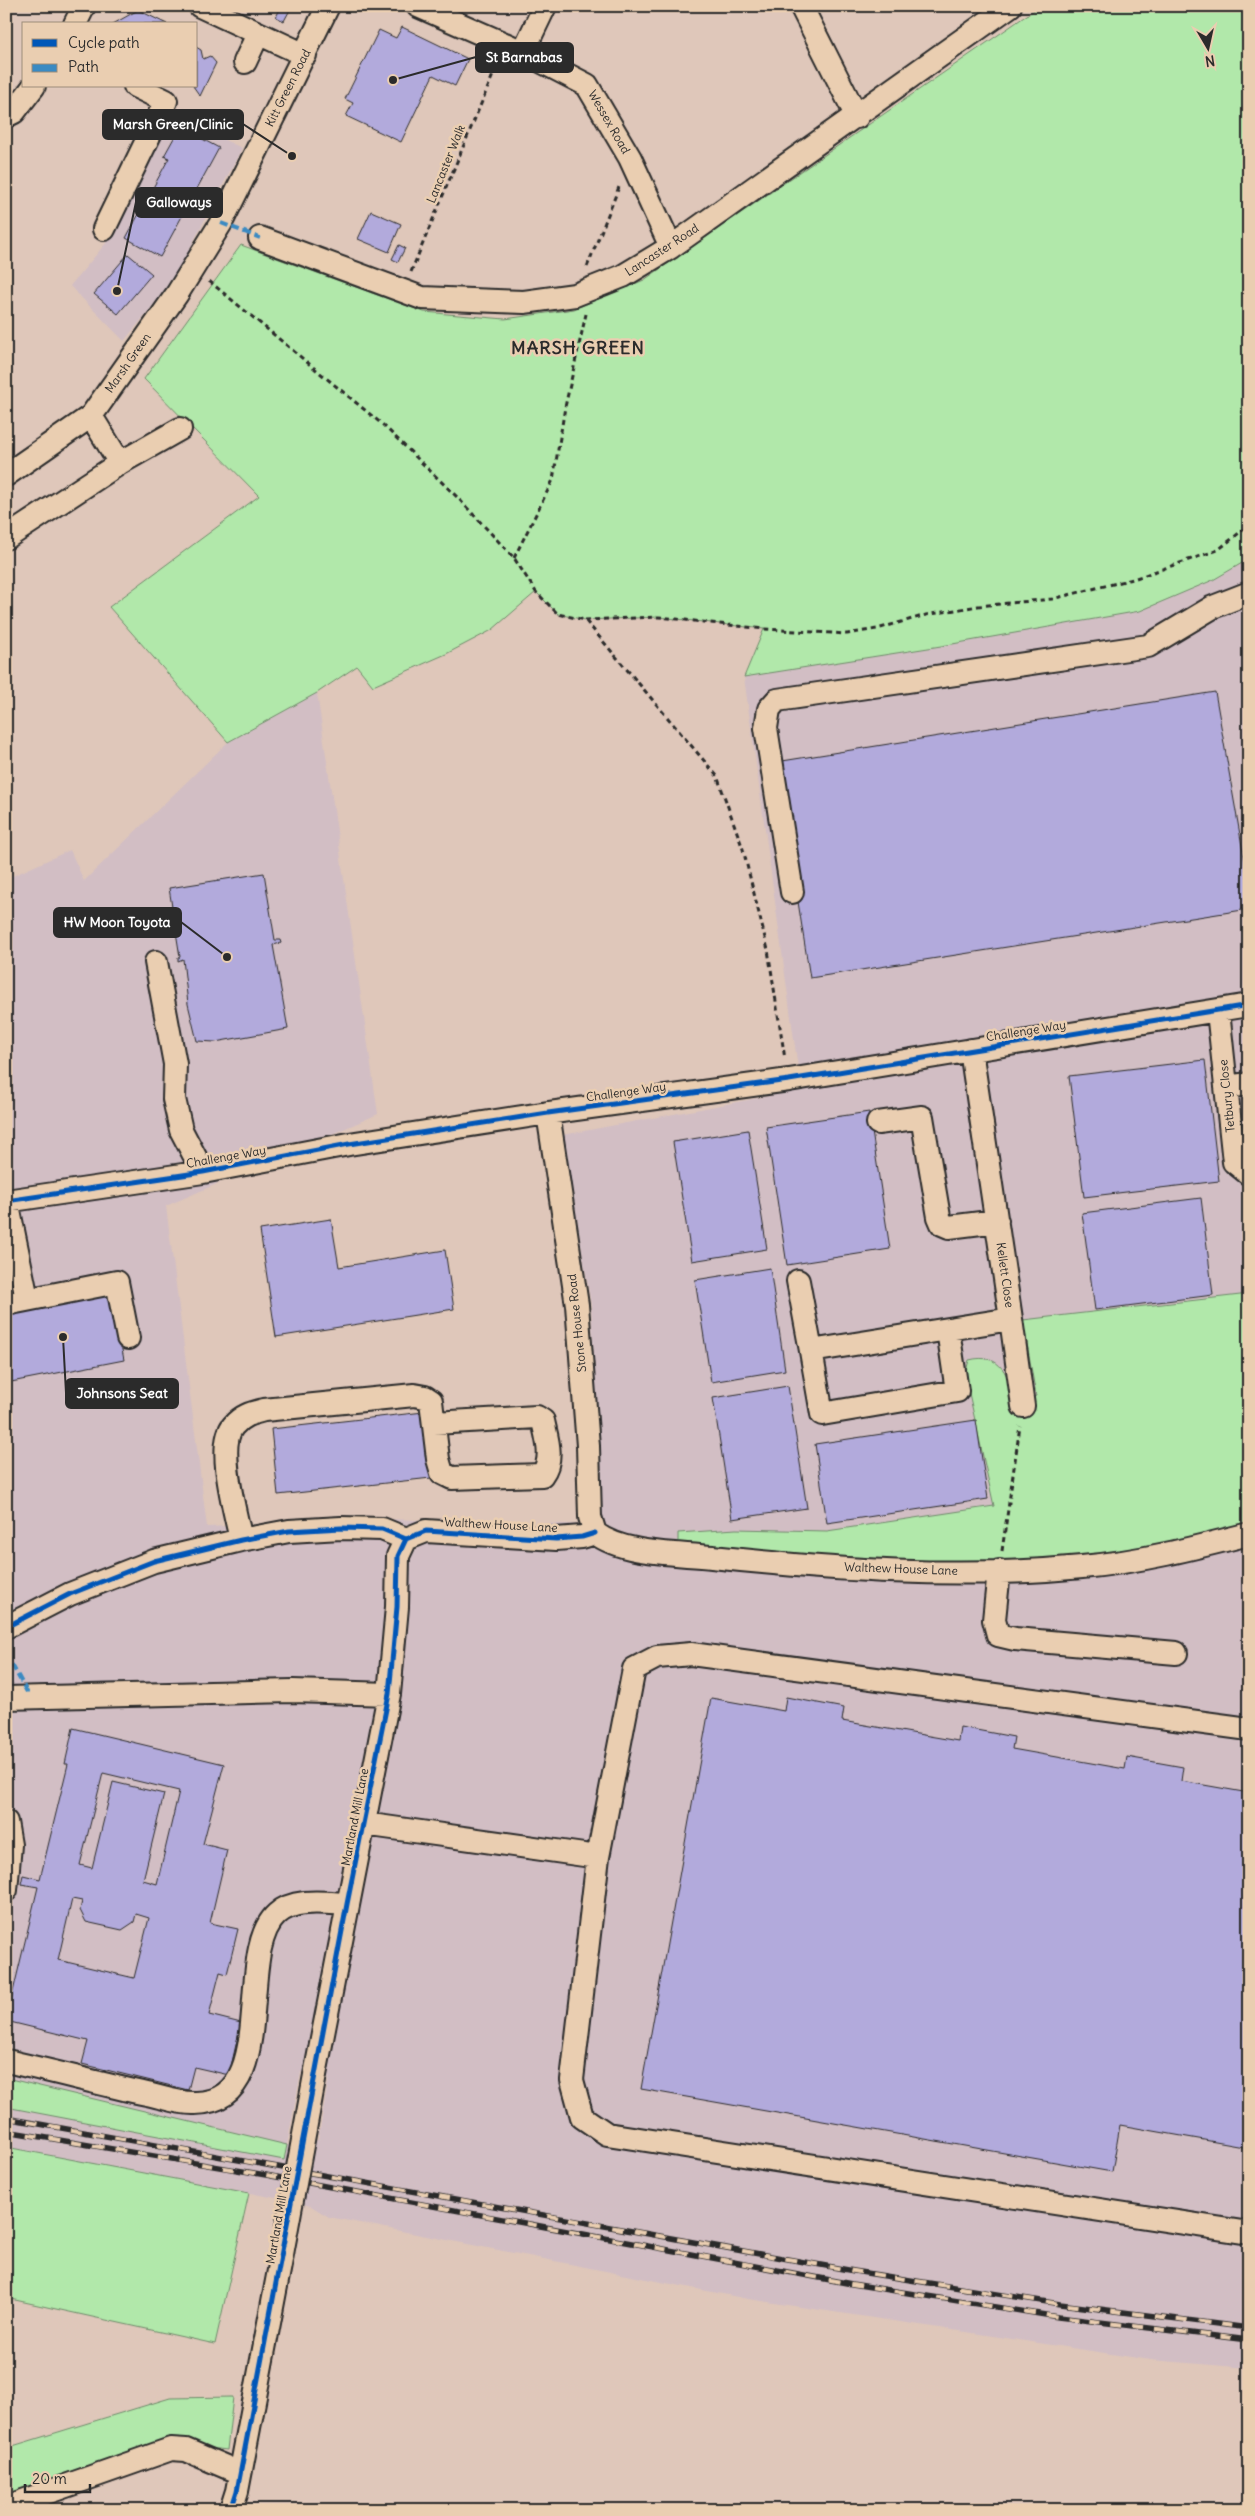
<svg xmlns="http://www.w3.org/2000/svg" width="1255" height="2516" font-family="Delius,sans-serif">
	<style>
		.built { fill: #d2bec4; fill-rule: evenodd }
		.green { fill: #b1e8aa; stroke: #6e8a6a }
		.building { fill: #b2aadc; stroke: #2b2b2b; fill-rule: evenodd }
		.lines { fill: none; stroke-linecap: round; stroke-linejoin: round }
		.minor-casing { stroke: #2b2b2b; stroke-width: 26 }
		.path { stroke: #2b2b2b; stroke-width: 3; stroke-dasharray: 5 4; stroke-linecap: butt }
		.minor { stroke: #eaceb1; stroke-width: 22 }
		.rail-casing { stroke: #2b2b2b; stroke-width: 5.5 }
		.rail { stroke: #eaceb1; stroke-width: 4; stroke-dasharray: 11; stroke-linecap: butt }
		.minor-bridge-casing { stroke: #2b2b2b; stroke-width: 26; stroke-linecap: butt }
		.minor-bridge { stroke: #eaceb1; stroke-width: 22 }
		.quiet { stroke: #3a8ac2; stroke-width: 4; stroke-dasharray: 8 4; stroke-linecap: butt }
		.cycleway-casing { stroke: #eaceb1; stroke-width: 8 }
		.cycleway { stroke: #0057b8; stroke-width: 5 }
		.labels { text-anchor: middle; stroke-width: 5; stroke-linejoin: round; paint-order: stroke }
		.street-label { font-size: 12px; fill: #2b2b2b; stroke: #eaceb1 }
		.district-label { font-size: 18px; font-weight: bold; letter-spacing: 1px; fill: #2b2b2b; stroke: #eaceb1 }
		.leader { fill: none; stroke: #2b2b2b; stroke-width: 2 }
		.callout-dot { fill: #2b2b2b; stroke: #eaceb1; stroke-width: 2 }
		.callout { fill: #2b2b2b; stroke: #2b2b2b; stroke-width: 2 }
		.callout-label { font-size: 14px; text-anchor: middle; font-weight: bold; fill: #fff }
	</style>
	<rect width="100%" height="100%" fill="#dfc7ba"/>
	<filter id="ink" filterUnits="userSpaceOnUse"><feTurbulence type="fractalNoise" baseFrequency=".02" numOctaves="2"/><feDisplacementMap in="SourceGraphic" scale="10" xChannelSelector="R" yChannelSelector="G"/><feConvolveMatrix kernelMatrix="1 2 1 2 8 2 1 2 1" color-interpolation-filters="sRGB"/></filter>
	<g filter="url(#ink)">
		<path class="built" d="M168 114 242 148 172 283 124 341 70 286 106 243Z
			M1249 559V2368L1151 2360 748 2299 329 2217 311 2206 276 2198 6 2147V879L70 850 84 881 228 742 317 693 378 1114 166 1206 207 1527 383 1519 603 1525 591 1305 563 1135 801 1090 744 677 941 646 1140 611 1213 580ZM301 2072 329 2077 318 2140 287 2145Z"/>
		<path class="green" d="M1040 6H1249V559L1213 580 1140 611 941 646 744 677 764 629 659 617 585 620 558 614 536 592 492 630 446 654 373 686 357 666 317 693 228 742 109 607 259 496 144 379 241 245 424 312 505 319 574 309 644 280Z
			M1249 1294V1523L1223 1532 1136 1551 1043 1562 837 1561 678 1544V1533L736 1529 827 1531 994 1506 965 1375 969 1360C1002 1352 1008 1376 1016 1402L1036 1396 1023 1320Z
			M6 2078 287 2145 284 2160 6 2107Z
			M6 2147 249 2193 215 2344 6 2298Z
			M233 2397 227 2450 170 2443 6 2498V2448L170 2398Z"/>
		<path class="building" d="M279 6H292L284 21 276 17 281 7Z
			M138 10 167 24H113Z
			M402 27 468 59 455 86 433 75 401 142 346 116 353 103 345 99 379 30 396 38Z
			M196 47 201 50 203 59 210 56 216 63 200 96 193 86H196Z
			M180 127 219 148 160 257 126 238 169 158 164 156Z
			M371 211 401 224 389 252 358 239Z
			M399 245 405 248 398 262 392 259Z
			M128 254 152 274 118 314 94 294Z
			M1215 692 1249 886V909L810 978 776 762Z
			M264 873 275 940H280L281 943 273 945 288 1029 215 1042 197 1041 188 1004 183 959 178 961V958L180 957 169 888Z
			M1205 1060 1219 1181 1084 1197 1069 1076Z
			M869 1112 890 1249 787 1265 766 1127Z
			M748 1130 767 1249 692 1261 673 1142Z
			M1201 1198 1213 1295 1095 1310 1082 1213Z
			M331 1219 339 1267 445 1250 454 1309 276 1337 260 1230Z
			M770 1268 785 1370 711 1382 695 1280Z
			M111 1293 124 1360 6 1383V1314Z
			M788 1386 807 1508 732 1519 713 1398Z
			M424 1412 431 1478 278 1495 271 1429Z
			M976 1420 988 1499 827 1523 815 1444Z
			M786 1697 844 1708 842 1721 958 1741 960 1727 1014 1737 1012 1749 1125 1769 1127 1757 1183 1767 1181 1781 1249 1793V2148L1120 2125 1112 2172 641 2089 711 1698 784 1711Z
			M73 1728 224 1764 203 1844 227 1850 210 1923 238 1929 227 1974 220 1972 209 2015 241 2023 229 2075 194 2067 188 2090 82 2064 88 2041 6 2021 38 1887 21 1884 23 1875 40 1879 68 1764H65ZM103 1773 179 1791 157 1884 143 1880 164 1794 113 1782 92 1868 80 1865ZM72 1899 82 1901 80 1910 86 1922 122 1930 134 1922 136 1914 149 1918 134 1978 58 1960Z"/>
		<g class="lines">
			<g class="minor-casing">
				<path id="minor" d="M200 6 305 55
					M418 6 523 52 587 85 630 158 671 247
					M801 6 857 117
					M75 24 84 6
					M523 52 545 6
					M245 62 258 34
					M6 116 14 112 34 86
					M104 229 166 101 135 86
					M260 238 422 298 524 302 575 295 623 276 671 247 1010 6
					M120 463 180 429
					M6 475 91 416 177 294 221 223 328 6
					M6 538 120 463 91 416
					M792 892 766 728 769 709 777 700 1148 646 1213 607 1249 593
					M156 962 175 1064 174 1099 181 1130 203 1172
					M1218 1011 1234 1162 1249 1174
					M1226 1087 1249 1084
					M548 1113 577 1305 588 1446 590 1517 595 1533
					M878 1123 922 1117 939 1217 942 1224 949 1227 997 1221
					M6 1201 203 1172 349 1144 548 1113 789 1080 1249 1005
					M7 1201 27 1299
					M798 1281 811 1351 1011 1319 971 1050
					M6 1304 117 1282 128 1338
					M1011 1319 1023 1406
					M811 1351 822 1414 957 1391 948 1330
					M595 1533C624 1555 677 1553 712 1557 834 1570 959 1579 1082 1567 1139 1562 1194 1548 1249 1534
					M406 1539 426 1531 556 1539 582 1537 595 1533
					M241 1540C236 1515 216 1446 233 1426 242 1415 252 1413 264 1410L414 1395 425 1397 431 1401 438 1459 442 1473 452 1478 542 1475C554 1459 547 1439 543 1421L537 1417 434 1423
					M999 1571 994 1620 998 1635 1015 1639 1176 1653
					M6 1627 70 1594 154 1561 241 1540 289 1531 341 1528 382 1529 406 1539
					M6 1698 293 1691 389 1694
					M1249 1729 691 1654 657 1657 634 1669 598 1857 572 2080 582 2117 607 2134 1249 2233
					M6 1822 10 1845 6 1890
					M364 1824 598 1857
					M6 2061C53 2071 100 2084 147 2094 162 2097 180 2104 195 2103 282 2102 233 1953 277 1914 294 1898 325 1903 347 1904
					M315 2075 389 1694 397 1607 398 1556 406 1539
					M6 2507 171 2449 186 2450 240 2473
					M231 2510 237 2491 280 2265"/>
			</g>
			<path class="path" d="M184 110 240 136
				M587 267 619 187
				M411 272 498 63
				M209 281 383 425 457 497 514 558 536 592 558 614 585 620 717 776 743 849 768 950 785 1059
				M514 558 553 480 565 407 586 314
				M585 620 659 617 764 629 847 634 877 629 926 615 978 606 1052 599 1133 579 1218 550 1249 525
				M1002 1551 1020 1426"/>
			<use href="#minor" class="minor"/>
			<g class="rail-casing">
				<path id="rail" d="M6 2118 854 2271 1060 2304 1249 2328
					M6 2131 266 2175 852 2284 1058 2317 1249 2340"/>
			</g>
			<use href="#rail" class="rail"/>
			<g class="minor-bridge-casing">
				<path id="minor-bridge" d="M280 2265 315 2075"/>
			</g>
			<use href="#minor-bridge" class="minor-bridge"/>
			<path class="quiet" d="M221 223 260 238
				M6 1654 27 1692V1696"/>
			<g class="cycleway-casing">
				<path id="cycleway" d="M6 1201 203 1172 349 1144 548 1113 789 1080 1249 1005
					M406 1539 426 1531 556 1539 582 1537 595 1533
					M6 1627 70 1594 154 1561 241 1540 289 1531 341 1528 382 1529 406 1539
					M231 2510 237 2491 347 1904 389 1694 397 1607 398 1556 406 1539"/>
			</g>
			<use href="#cycleway" class="cycleway"/>
		</g>
	</g>
	<g class="labels">
		<g class="street-label">
			<text transform="translate(288 88) rotate(-63)" y="4">Kitt Green Road</text>
			<text transform="translate(609 122) rotate(60)" y="4">Wessex Road</text>
			<text transform="translate(446 164) rotate(-68)" y="4">Lancaster Walk</text>
			<text transform="translate(662 250) rotate(-33)" y="4">Lancaster Road</text>
			<text transform="translate(128 363) rotate(-55)" y="4">Marsh Green</text>
			<text transform="translate(1026 1031) rotate(-9)" y="4">Challenge Way</text>
			<text transform="translate(626 1092) rotate(-8)" y="4">Challenge Way</text>
			<text transform="translate(1227 1096) rotate(-96)" y="4">Tetbury Close</text>
			<text transform="translate(226 1157) rotate(-10)" y="4">Challenge Way</text>
			<text transform="translate(1005 1275) rotate(82)" y="4">Kellett Close</text>
			<text transform="translate(577 1323) rotate(-96)" y="4">Stone House Road</text>
			<text transform="translate(501 1525) rotate(3)" y="4">Walthew House Lane</text>
			<text transform="translate(901 1569) rotate(2)" y="4">Walthew House Lane</text>
			<text transform="translate(355 1817) rotate(-79)" y="4">Martland Mill Lane</text>
			<text transform="translate(279 2215) rotate(-80)" y="4">Martland Mill Lane</text>
		</g>
		<g class="district-label">
			<text x="578" y="354">MARSH GREEN</text>
		</g>
	</g>
	<path class="leader" d="M393 80L476 57M292 156L243 124M117 291L136 202M227 957L181 922M63 1337L66 1393"/>
	<g class="callout-dot">
		<circle cx="393" cy="80" r="5"/>
		<circle cx="292" cy="156" r="5"/>
		<circle cx="117" cy="291" r="5"/>
		<circle cx="227" cy="957" r="5"/>
		<circle cx="63" cy="1337" r="5"/>
	</g>
	<g class="callout">
		<rect x="476" y="43" width="97" height="29" rx="5"/>
		<rect x="103" y="110" width="140" height="29" rx="5"/>
		<rect x="136" y="188" width="86" height="29" rx="5"/>
		<rect x="54" y="908" width="127" height="29" rx="5"/>
		<rect x="66" y="1379" width="112" height="29" rx="5"/>
	</g>
	<g class="callout-label">
		<text x="524" y="62">St Barnabas</text>
		<text x="173" y="129">Marsh Green/Clinic</text>
		<text x="179" y="207">Galloways</text>
		<text x="117" y="927">HW Moon Toyota</text>
		<text x="122" y="1398">Johnsons Seat</text>
	</g>
	<rect width="1255" height="2516" fill="none" stroke="#eaceb1" stroke-width="25"/>
	<rect x="12" y="12" width="1230" height="2491" fill="none" stroke="#2b2b2b" stroke-width="2" filter="url(#ink)"/>
	<rect x="22" y="22" width="175" height="65" fill="#eaceb1" stroke="#9e8d7b"/>
	<rect x="32" y="39" width="25" height="8" fill="#0057b8" stroke="#9e8d7b"/>
	<text x="68" y="48" font-size="15" fill="#2b2b2b">Cycle path</text>
	<rect x="32" y="64" width="25" height="8" fill="#3a8ac2" stroke="#9e8d7b"/>
	<text x="68" y="72" font-size="15" fill="#2b2b2b">Path</text>
	<g transform="translate(1208 48) rotate(171)" stroke="#eaceb1" stroke-width="4" paint-order="stroke">
	<path d="M0-4L9 19L0 12L-9 19Z" fill="#2b2b2b"/>
	<text y="-8" font-size="14" font-weight="bold" text-anchor="middle" fill="#2b2b2b">N</text>
	</g>
	<path d="M25 2484v8h65v-8" fill="none" stroke="#2b2b2b" stroke-width="2.5"/>
	<text x="32" y="2484" font-size="15" fill="#2b2b2b" stroke="#eaceb1" stroke-width="4" paint-order="stroke">20 m</text>
</svg>
